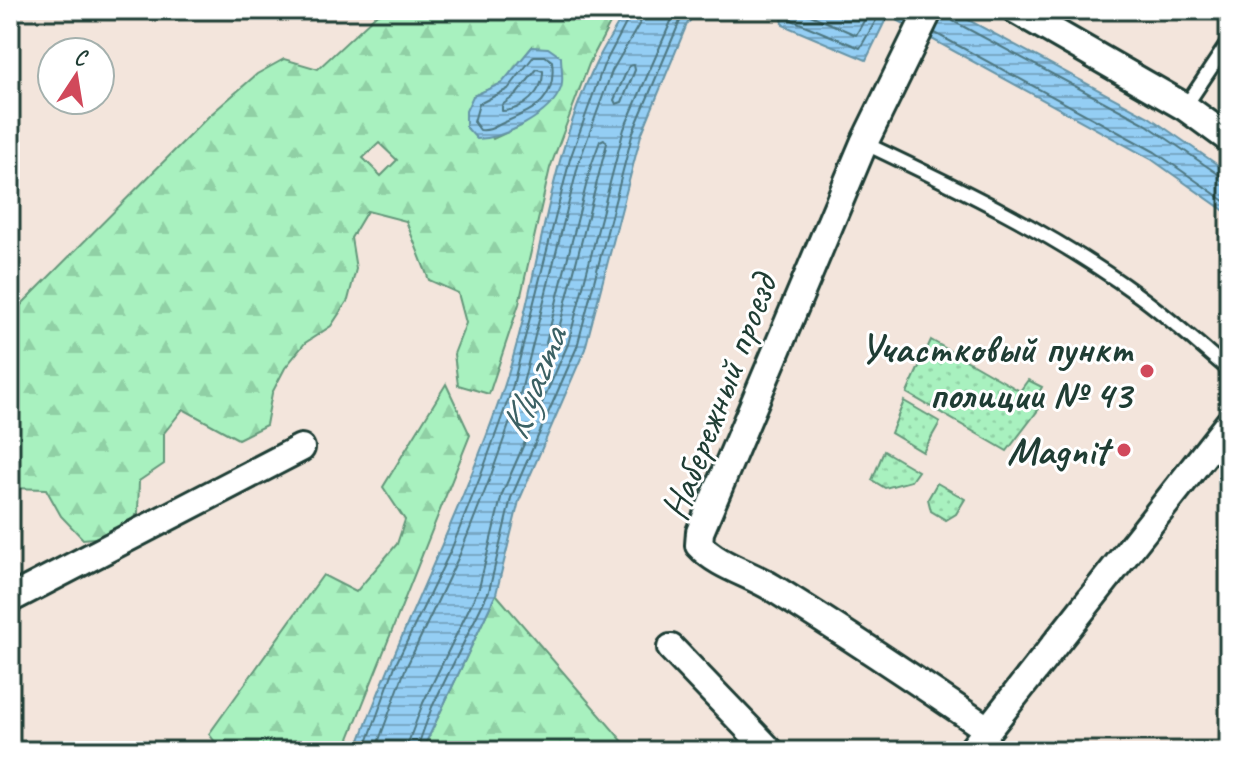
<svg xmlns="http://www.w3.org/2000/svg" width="1239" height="761" font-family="Caveat,sans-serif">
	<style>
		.forest { fill: url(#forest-firs); stroke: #64977a; stroke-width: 2; fill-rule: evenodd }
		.park { fill: url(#park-dots); stroke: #64977a; stroke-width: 2 }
		.water { fill: url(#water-rules); stroke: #6594a7; stroke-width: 2 }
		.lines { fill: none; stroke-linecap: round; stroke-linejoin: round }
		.shore { stroke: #4e7781; stroke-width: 2 }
		.lane-casing { stroke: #1f3d34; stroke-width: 18 }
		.street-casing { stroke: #1f3d34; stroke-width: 32 }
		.lane { stroke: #fff; stroke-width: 12 }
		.street { stroke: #fff; stroke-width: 26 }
		.poi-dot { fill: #d1495b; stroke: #fff; stroke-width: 3 }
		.labels { text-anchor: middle; stroke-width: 6; stroke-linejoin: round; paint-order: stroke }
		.poi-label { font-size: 40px; font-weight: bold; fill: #1f3d34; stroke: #fff; text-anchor: end }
		.street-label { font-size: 40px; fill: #1f3d34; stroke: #fff }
		.water-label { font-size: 42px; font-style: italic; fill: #3c6164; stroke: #fff }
	</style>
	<defs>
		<pattern id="forest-firs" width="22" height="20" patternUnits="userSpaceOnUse" patternTransform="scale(2)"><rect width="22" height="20" fill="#a8f1bf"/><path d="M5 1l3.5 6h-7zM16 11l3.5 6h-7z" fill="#90d0a5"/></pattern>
		<pattern id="park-dots" width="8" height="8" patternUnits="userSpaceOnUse" patternTransform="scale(2)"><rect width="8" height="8" fill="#a8f1bf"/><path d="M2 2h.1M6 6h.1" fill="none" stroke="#90d0a5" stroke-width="1.8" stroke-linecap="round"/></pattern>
		<pattern id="water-rules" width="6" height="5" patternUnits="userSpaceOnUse" patternTransform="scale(2)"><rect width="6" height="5" fill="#94cef4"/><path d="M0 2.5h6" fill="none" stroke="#78a8c6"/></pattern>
	</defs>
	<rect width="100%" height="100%" fill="#f3e5dc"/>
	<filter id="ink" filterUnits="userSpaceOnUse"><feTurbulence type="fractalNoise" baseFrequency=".0125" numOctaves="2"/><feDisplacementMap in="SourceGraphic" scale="16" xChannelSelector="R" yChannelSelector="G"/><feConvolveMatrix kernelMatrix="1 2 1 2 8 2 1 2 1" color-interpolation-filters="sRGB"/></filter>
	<g filter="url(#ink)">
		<path class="forest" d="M389 10H617L589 64 550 168 519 304 489 394 458 385 454 354 466 323 458 293 429 280 406 221 367 211 351 238 356 269 348 300 331 326 305 343 285 368 272 393 266 425 238 439 183 409 164 433V464L139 481 138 513 115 536 83 539 61 516 46 489 10 488V316L209 116 257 74 284 59 318 69 376 15ZM532 47 521 126 493 139 473 96 503 83ZM379 143 397 160 381 176 363 158Z
			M446 384 470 435 344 751H222L209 734 323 575 356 592 397 544 405 520 383 487Z
			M496 594 631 751H422Z"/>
		<path class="park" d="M931 340 1020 391 1028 380 1042 387 1035 400 1042 405 1007 451 907 393Z
			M904 401 940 422 923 452 891 433Z
			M884 451 918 471 911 481 885 488 872 480Z
			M937 483 965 499 956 514 946 520 931 511 928 499Z"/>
		<path class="water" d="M627 10H699L687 24 641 135 585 349 519 501 496 594 422 751H356C400 629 461 514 503 390 539 283 546 165 596 63 605 45 616 27 627 10Z
			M781 10H950L1149 117 1225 170 1229 172V214L1151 159 888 15 866 60 783 25Z
			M532 47 548 48 561 57C561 66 564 80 561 88 551 115 503 139 477 139L466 127V111L473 96 502 83Z"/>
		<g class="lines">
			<path class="shore" d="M789 10 792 20 860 48 882 10
				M799 10 856 35 870 10
				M949 10 953 21 1144 123 1221 176 1229 178
				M935 33 1155 152 1229 204
				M534 56H545L552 61C557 101 535 109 503 123 494 127 491 131 480 130L474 122 479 104 508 89Z
				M634 65 635 70 622 102 616 104 614 100 629 66Z
				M537 69 543 71C544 92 522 111 502 111V105L516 95Z
				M604 139 607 143 556 340 549 348 546 343 591 166 600 141Z
				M364 751 395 666 451 550 481 475 512 389 570 159 603 67 633 10
				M375 751 405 670 460 554 490 478 521 391 579 162 612 71 641 21 643 10
				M405 751 423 703 479 588 502 494 568 344 624 129 676 10
				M416 751 432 707 489 591 511 498 577 347 633 132 680 21 688 10"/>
			<g class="lane-casing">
				<path id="lane" d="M1185 107 1229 41
					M864 143C959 188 1053 233 1138 295 1170 318 1199 345 1229 370"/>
			</g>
			<g class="street-casing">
				<path id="street" d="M929 10 864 143 700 532 699 545C718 566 749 573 773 588 845 633 916 680 987 729
					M1016 10 1185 107 1229 139
					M10 599 301 448
					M671 648 770 751
					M971 751 1229 423"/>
			</g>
			<use href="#lane" class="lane"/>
			<use href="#street" class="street"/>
		</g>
	</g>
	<g class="poi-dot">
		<circle cx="1147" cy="371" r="8"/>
		<circle cx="1124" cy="450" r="8"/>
	</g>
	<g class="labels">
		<g class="poi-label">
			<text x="1131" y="362">Участковый пункт<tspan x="1131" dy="46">полиции № 43</tspan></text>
			<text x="1108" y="464">Magnit</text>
		</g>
		<g class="street-label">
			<text transform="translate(718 397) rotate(-69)" y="14">Набережный проезд</text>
		</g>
		<g class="water-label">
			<text transform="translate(532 383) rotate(-68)" y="15">Klyazma</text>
		</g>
	</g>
	<rect width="1239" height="761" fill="none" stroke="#fff" stroke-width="40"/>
	<rect x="20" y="20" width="1199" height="721" fill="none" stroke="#1f3d34" stroke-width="3" filter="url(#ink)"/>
	<g transform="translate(76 76) rotate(12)"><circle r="38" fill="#ffffff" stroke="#a5b1ae" stroke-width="2"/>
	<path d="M0-6L14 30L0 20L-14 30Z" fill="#d1495b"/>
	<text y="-12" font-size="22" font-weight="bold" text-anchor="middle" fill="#1f3d34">С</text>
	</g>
</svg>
